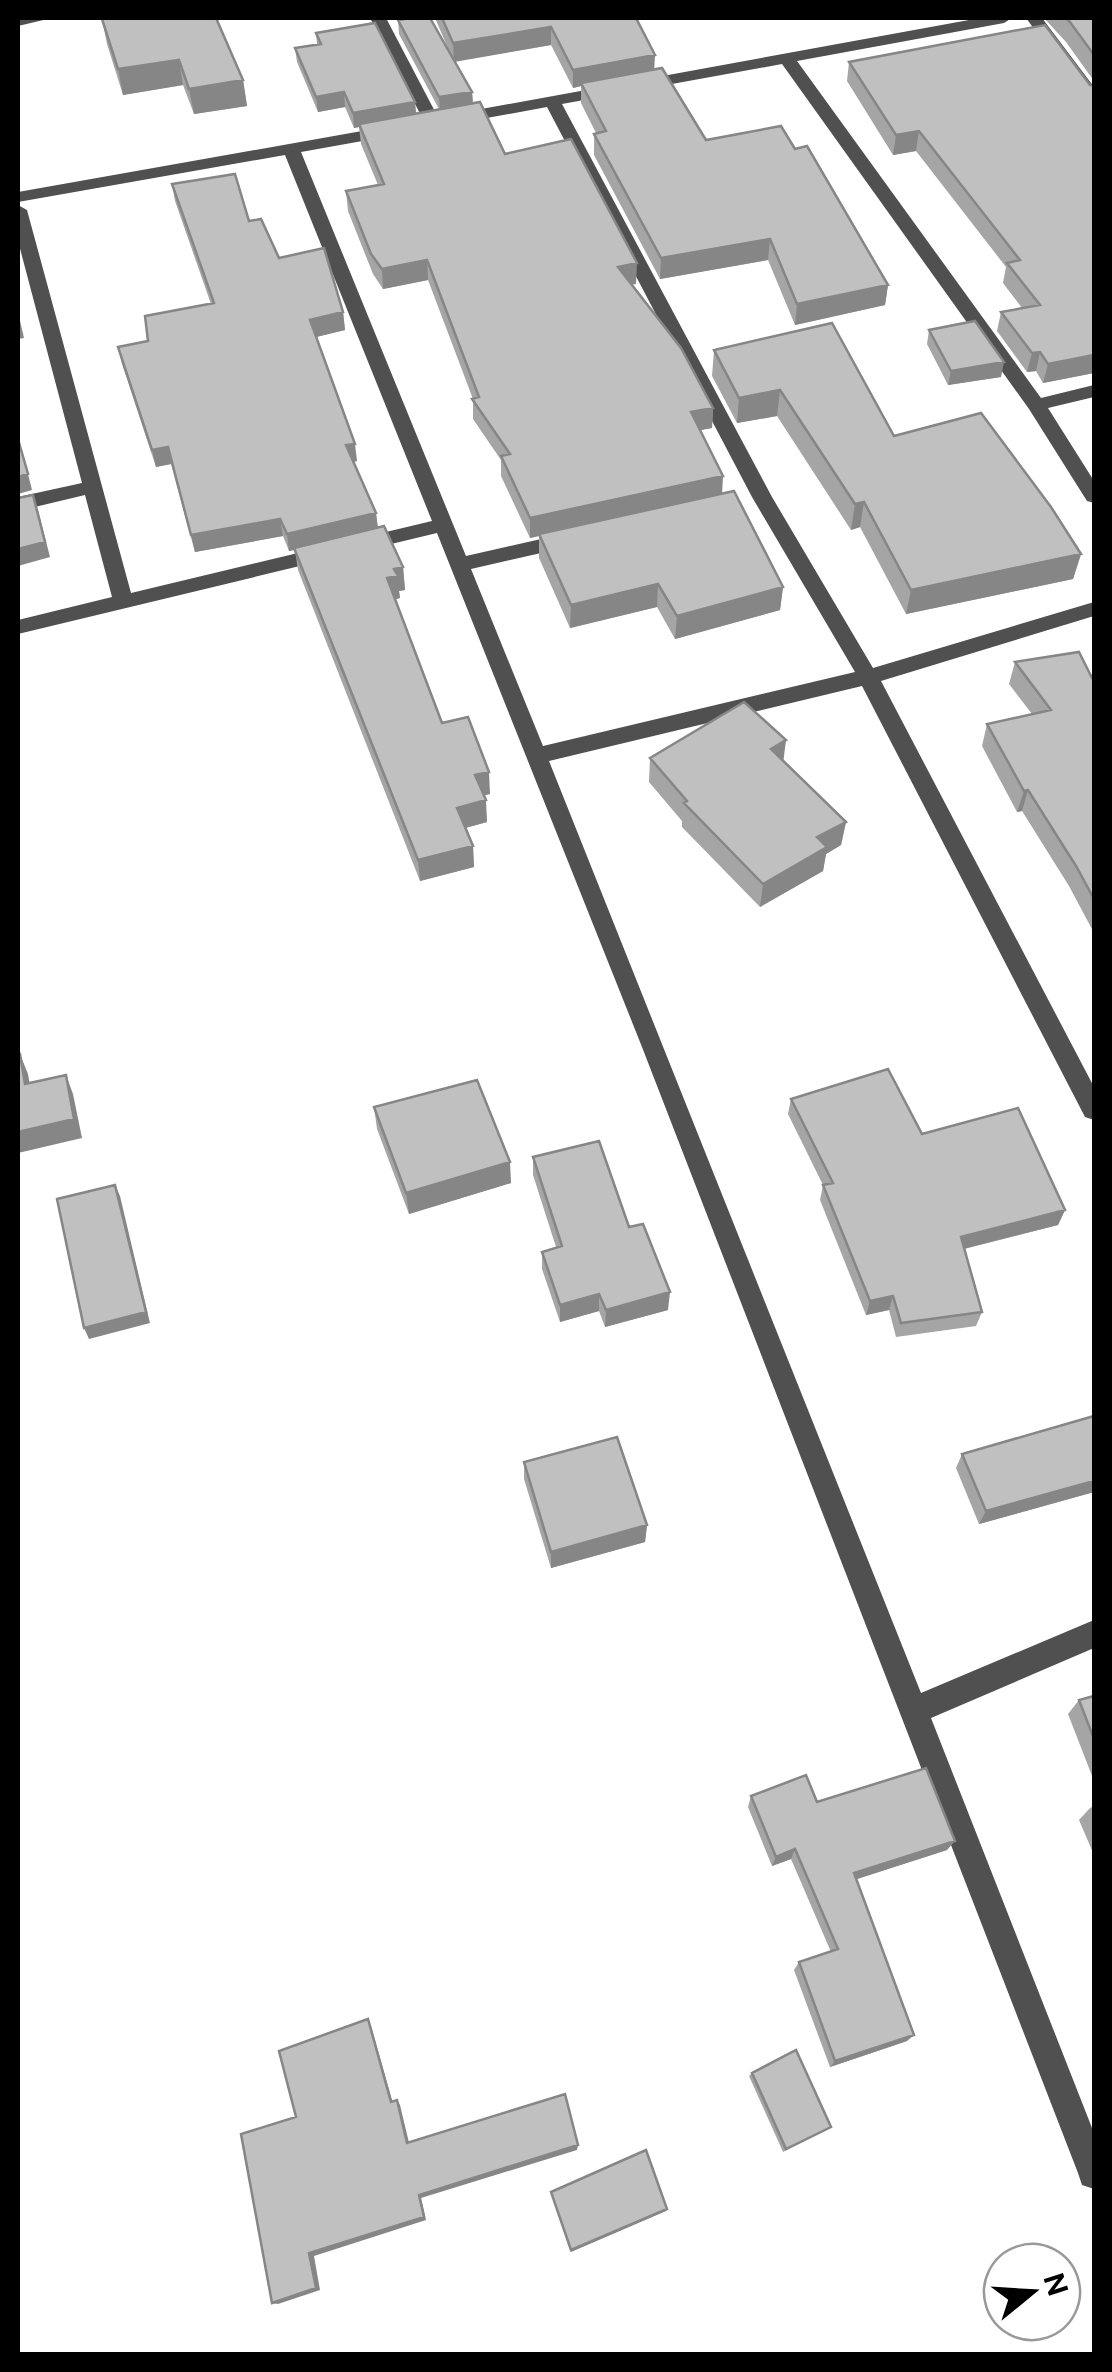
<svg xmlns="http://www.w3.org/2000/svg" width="1112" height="2372" font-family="'Public Sans',sans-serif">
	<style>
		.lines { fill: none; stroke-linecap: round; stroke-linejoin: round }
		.minor { fill: #505050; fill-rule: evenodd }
		.wall { fill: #a5a5a5 }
		.shaded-wall { fill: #868686 }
		.building { fill: #c0c0c0; stroke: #868686; stroke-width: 2.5 }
	</style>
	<rect width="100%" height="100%" fill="#fff"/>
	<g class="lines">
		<path class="minor" d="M18 18H52L18 26Z
			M370 18H386L441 123 439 127 425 123Z
			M980 18H1012L1004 23 797 61 1041 398 1094 385V397L1048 408 1094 481V503L1087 501 1029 409 782 64 562 104 772 497 873 668 1094 602V616L881 681 1094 1087V1120L1085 1117 862 686 549 761 921 1693 1094 1620V1648L931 1718 1094 2133V2189L1082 2185 1078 2173 642 1047 437 533 18 634V620L112 597 85 495 18 511V497L82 483 18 241V205L27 210 131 593 432 521 285 155 18 202V192L390 126 398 131 396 135 301 152 466 556 572 532 582 539 572 546 471 569 543 746 855 672 752 497 547 107 454 124 446 119 454 114Z
			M1026 18H1042L1094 87V103L1088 102Z"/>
	</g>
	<path class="wall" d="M435 18H636L654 69 706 140 795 149 888 285 885 305 795 325 768 260 660 279 594 155V134L596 133 581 103V86L573 88 551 45 455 61 472 92 473 103 505 154 636 284H632L713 408 712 428 700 430 722 494 783 587 780 610 675 639 657 607 570 628 539 558V536L530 538 501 476V460L473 419V399L428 280 383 289 373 274 348 211 346 191 378 185 361 144 359 127 354 128 345 107 318 112 297 62 295 48 317 44 316 33 415 102 416 113 439 109 399 34 398 20 450 53Z
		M1044 18H1094V81L1066 42Z
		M102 19 243 80 247 106 194 114 183 85 123 95 107 44Z
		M1045 25 1094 373 1043 383 1036 371 1027 372 997 331 1001 312 1022 308 1003 283 1006 267 916 151 893 155 847 81 849 62Z
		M172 184 249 221 279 258 343 312 345 330 316 337 357 461 353 462 376 513 378 528 403 567 405 590 399 591 400 598 395 599 442 723 490 794 484 795 487 822 465 828 473 846 474 867 420 881 298 570 295 550 289 551 283 536 195 552 171 464 156 467 122 364 118 347 148 341 211 304 175 201Z
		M929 330 1001 377 948 385 927 344Z
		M714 350 894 436 1081 554 1073 579 906 614 860 527 851 530 777 416 737 423 712 376Z
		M1015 662 1094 678V933L1069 886 1022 811 1017 812 982 746 987 724 1032 714 1009 684Z
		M650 758 783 761 846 822 841 845 826 854 823 871 760 907 682 827V821L649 782Z
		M791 1099 922 1134 1065 1210 1058 1225 964 1249 982 1312 976 1326 896 1337 889 1310 866 1315 820 1200 823 1185 788 1114Z
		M374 1107 511 1183 409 1214 377 1129Z
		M533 1157 629 1227 668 1310 605 1327 599 1311 560 1322 542 1269V1252L556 1247 533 1175Z
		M1094 1416V1492L979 1524 956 1468 962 1454Z
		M524 1462 647 1525 645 1542 551 1568 524 1479Z
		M1094 1696V1781L1068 1714 1079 1700Z
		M751 1796 817 1802 947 1850 856 1879 907 2041 830 2067 794 1970 799 1962 831 1952 791 1859 772 1866 748 1807Z
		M1094 1806V1855L1079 1820 1090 1808Z
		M752 2073 831 2127 783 2152 749 2076Z"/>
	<path class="shaded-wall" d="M551 27V45L454 62 453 43Z
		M655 55 654 73 581 83V86L573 88V70Z
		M179 60 183 85 123 95 118 69Z
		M243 80 247 106 194 114 189 89Z
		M344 92 345 107 318 112 316 97Z
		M472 92 473 106 440 112 439 97Z
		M415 102 416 116 354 128 353 113Z
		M919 131 916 151 893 155 896 135Z
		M770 239 768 260 660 279 661 258Z
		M427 260 428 280 383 289 382 269Z
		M637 263 636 284 617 287 618 267Z
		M888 285 885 305 795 325 797 304Z
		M18 312 24 338 18 339Z
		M343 312 345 330 312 338 310 320Z
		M1040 352 1036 371 1027 372 1032 353Z
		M1094 355V373L1043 383 1048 364Z
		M1004 362 1001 377 948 385 951 371Z
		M780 390 777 416 737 423 739 398Z
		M713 408 712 428 690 432 691 412Z
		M355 444 357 461 348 463 346 445Z
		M168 447 171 464 156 467 152 450Z
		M28 474 32 490 18 494V477Z
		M723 476 722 495 530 538V518Z
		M864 502 860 527 851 530 855 504Z
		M38 510 50 557 18 566V549Z
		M376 513 378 530 289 551 287 534Z
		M280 519 283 536 195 552 191 535Z
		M1081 554 1073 579 906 614 911 590Z
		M403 567 405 590 399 591 400 598 389 601 387 578 394 569Z
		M658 584 657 607 570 628 571 605Z
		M783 587 780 610 675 639 677 616Z
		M786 740 783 764 771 749Z
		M489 772 490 794 476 797 475 775Z
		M1028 790 1022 811 1017 812 1024 791Z
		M486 800 487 822 458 830 457 808Z
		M846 822 841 845 826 854 823 871 760 907 763 884 817 837Z
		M473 846 474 867 420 881 418 860Z
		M20 1054 28 1074 33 1103 25 1084Z
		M66 1075 73 1094 82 1138 18 1153V1132Z
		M510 1162 511 1183 409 1214 406 1193Z
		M115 1185 120 1196 150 1323 89 1339 84 1328Z
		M1065 1210 1058 1225 955 1251 961 1237Z
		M670 1292 668 1310 605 1327 606 1310Z
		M599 1294V1311L560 1322V1305Z
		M893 1296 889 1310 866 1315 870 1301Z
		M1094 1481V1492L979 1524 986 1511Z
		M647 1525 645 1542 551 1568V1552Z
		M955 1841 947 1850 848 1882 854 1873Z
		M795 1849 791 1859 772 1866 776 1857Z
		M368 2019 371 2026 394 2107 391 2102Z
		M914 2035 907 2041 830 2067 835 2061Z
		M397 2100 400 2105 410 2147 407 2143Z
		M578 2145 577 2150 421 2198 426 2220 314 2256 320 2290 278 2304 272 2303 309 2253 419 2195Z
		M667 2209 666 2211 571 2252V2250Z"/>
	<path class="building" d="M112 18H216L243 80 189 89 179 60 118 69 102 19Z
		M412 18H430L472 92 439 97 398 20Z
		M442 18H636L655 55 573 70 551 27 453 43Z
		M1066 18H1094V55L1070 22Z
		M375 23 415 102 353 113 344 92 316 97 295 48 321 44 316 33Z
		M1045 25 1090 85H1094V355L1048 364 1040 352 1032 353 1001 312 1040 305 1007 263 1020 260 919 131 896 135 849 62Z
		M662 68 706 140 781 126 795 149 807 146 888 285 797 304 770 239 661 258 594 134 606 131 581 83Z
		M480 102 505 154 571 139 637 263 618 267 681 348 713 408 691 412 723 476 530 518 501 456 510 454 472 399 479 397 427 260 382 269 371 254 346 191 384 184 359 124Z
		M235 174 249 221 261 219 279 258 324 248 343 312 310 320 355 444 346 445 376 513 287 534 280 519 191 535 168 447 152 450 118 347 148 341 145 316 214 303 172 184Z
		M975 321 1004 362 951 371 929 330Z
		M832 323 894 436 981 413 1051 507 1081 554 911 590 864 502 855 504 780 390 739 398 714 350Z
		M18 439 28 474 18 477Z
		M734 491 783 587 677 616 658 584 571 605 539 534Z
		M33 495 45 542 18 549V498Z
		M384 526 403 567 394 569 398 576 387 578 442 723 468 717 489 772 475 775 486 800 457 808 473 846 418 860 294 548Z
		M1079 652 1092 678H1094V899L1076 866 1028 790 1024 791 987 724 1051 710 1015 662Z
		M744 702 786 740 771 749 846 822 817 837 827 847 763 884 684 803 687 801 650 758Z
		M20 1054 25 1084 66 1075 74 1119 18 1132V1055Z
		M888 1069 922 1134 1018 1108 1065 1210 961 1237 982 1312 901 1323 893 1296 870 1301 823 1185 833 1183 791 1099Z
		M477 1080 510 1162 406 1193 374 1107Z
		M599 1141 629 1227 643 1224 670 1292 606 1310 599 1294 560 1305 542 1252 562 1246 533 1157Z
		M115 1185 146 1312 84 1328 57 1199Z
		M1094 1416V1481L986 1511 962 1454Z
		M617 1437 647 1525 551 1552 524 1462Z
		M1094 1696V1739L1079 1700Z
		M926 1768 955 1841 854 1873 914 2035 835 2061 799 1962 838 1949 795 1849 776 1857 751 1796 806 1775 817 1802Z
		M368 2019 391 2102 397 2100 407 2143 565 2094 578 2145 419 2195 424 2217 309 2253 316 2288 272 2303 241 2134 296 2117 279 2051Z
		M796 2050 831 2127 786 2149 752 2073Z
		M646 2150 667 2209 571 2250 551 2192Z"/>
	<rect width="1112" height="2372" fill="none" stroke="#000000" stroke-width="40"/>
	<g transform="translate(1032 2292) rotate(72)"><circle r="48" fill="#ffffff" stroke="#999999" stroke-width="2.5"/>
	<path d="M0-8L18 38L0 25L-18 38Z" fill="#000000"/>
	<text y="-15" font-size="28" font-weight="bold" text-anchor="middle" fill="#000000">N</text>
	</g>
</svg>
